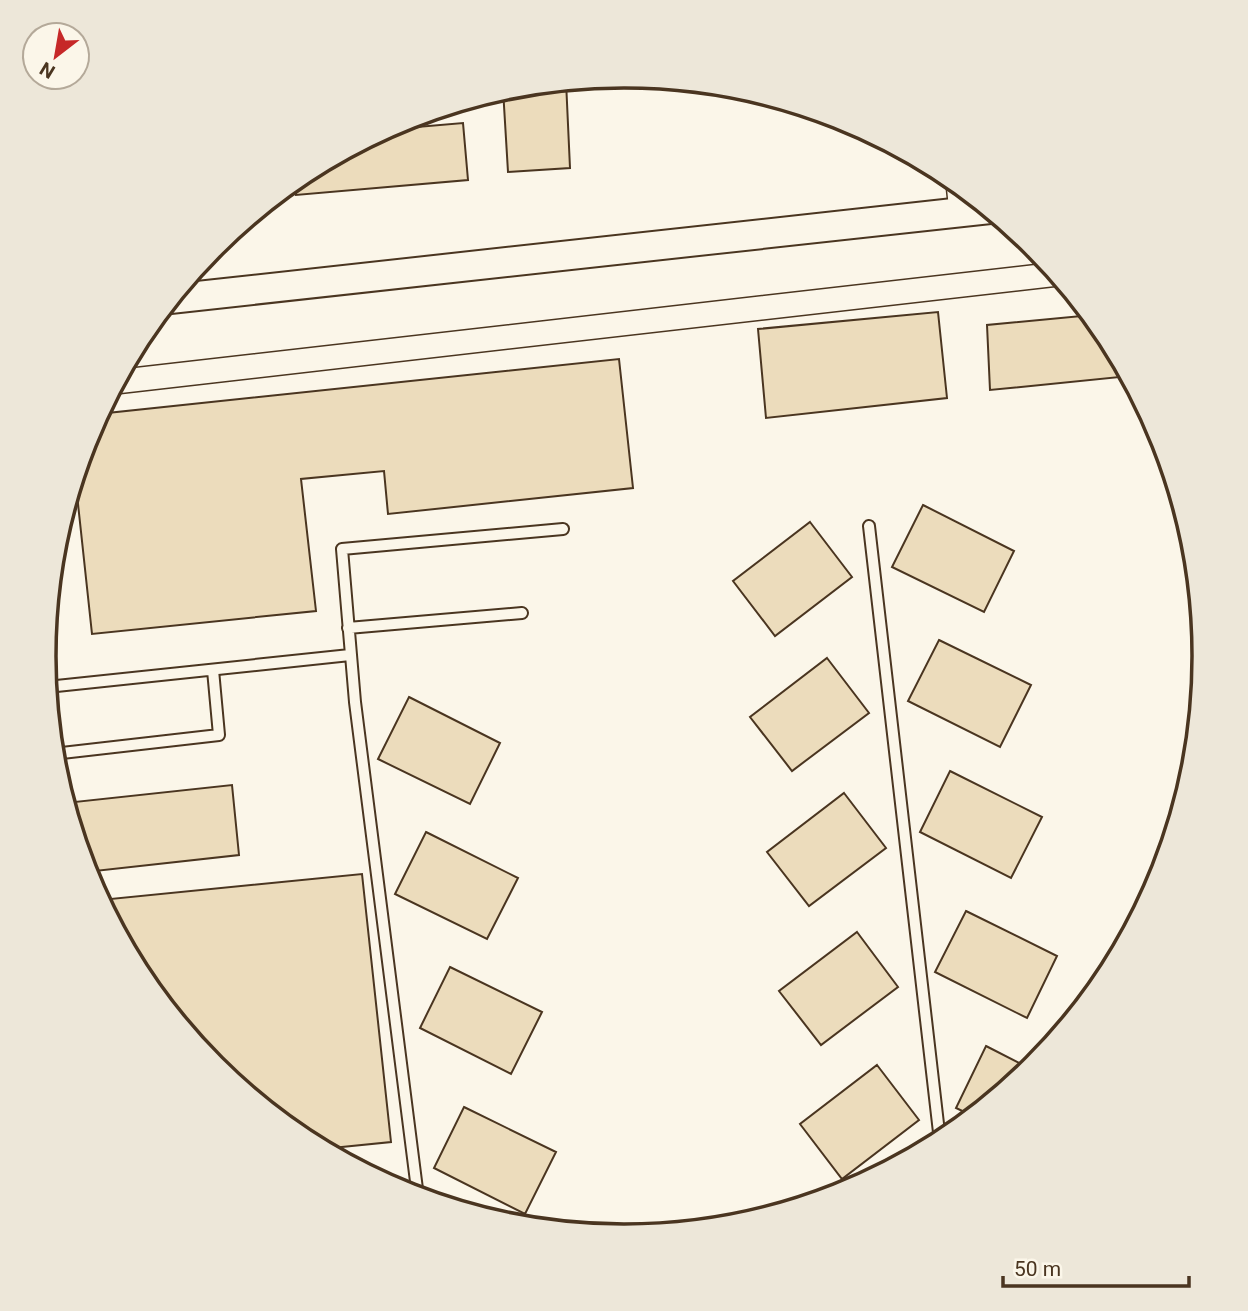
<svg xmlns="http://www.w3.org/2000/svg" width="1248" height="1311" font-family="Roboto,sans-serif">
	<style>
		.building { fill: #ecdcbc; stroke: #4a3520; stroke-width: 2 }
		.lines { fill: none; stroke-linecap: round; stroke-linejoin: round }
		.service-casing { stroke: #4a3520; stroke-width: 14 }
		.minor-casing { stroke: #4a3520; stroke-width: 26 }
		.tertiary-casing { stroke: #4a3520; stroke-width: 32 }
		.service { stroke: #fbf6e9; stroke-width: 10 }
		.minor { stroke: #fbf6e9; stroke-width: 23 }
		.tertiary { stroke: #fbf6e9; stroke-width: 28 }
		.rim { fill: none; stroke: #4a3520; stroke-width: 3.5 }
	</style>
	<rect width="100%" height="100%" fill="#fbf6e9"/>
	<path class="building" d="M566 81 570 168 508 172 503 89Z
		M463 123 468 180 296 195 295 179 302 173 382 130Z
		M938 312 947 398 766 418 758 329Z
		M1092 315 1107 333 1130 376 990 390 987 325Z
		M619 359 633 488 388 514 384 471 301 479 316 611 92 634 75 476 88 433 98 414Z
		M923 505 1014 551 984 612 892 567Z
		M810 522 852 577 775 636 733 581Z
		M939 640 1031 685 1000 747 908 701Z
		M827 658 869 713 792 771 750 717Z
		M409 697 500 743 470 804 378 759Z
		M950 771 1042 817 1011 878 920 832Z
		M232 785 239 855 86 872 65 803Z
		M844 793 886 848 809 906 767 852Z
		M426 832 518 878 487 939 395 894Z
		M362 874 391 1142 322 1149 301 1138 213 1066 141 978 100 900Z
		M966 911 1057 956 1027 1018 935 972Z
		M857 932 898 987 821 1045 779 991Z
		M450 967 542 1012 511 1074 420 1028Z
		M986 1046 1031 1069 973 1116 956 1108Z
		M877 1065 919 1120 842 1179 800 1124Z
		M464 1107 556 1152 525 1214 434 1168Z"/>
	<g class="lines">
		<g class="service-casing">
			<path id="service" d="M869 526 940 1141
				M348 628 522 613
				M47 687 350 655
				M53 754 219 735 213 670
				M418 1197 355 702 342 549 563 529"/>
		</g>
		<g class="minor-casing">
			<path id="minor" d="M958 183 961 212
				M115 382 1058 274"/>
		</g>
		<g class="tertiary-casing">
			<path id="tertiary" d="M170 299 990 209"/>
		</g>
		<use href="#service" class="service"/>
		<use href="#minor" class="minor"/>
		<use href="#tertiary" class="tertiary"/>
	</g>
	<path d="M0 0H1248V1311H0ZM56 656a568 568 0 1 1 1136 0a568 568 0 1 1-1136 0Z" fill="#ede7d9" fill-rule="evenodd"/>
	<path class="rim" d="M56 656a568 568 0 1 1 1136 0a568 568 0 1 1-1136 0Z"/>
	<g transform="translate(56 56) rotate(211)"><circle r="33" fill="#fbf6e9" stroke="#b4a999" stroke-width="2"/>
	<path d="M0-5L12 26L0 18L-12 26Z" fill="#c62828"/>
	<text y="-10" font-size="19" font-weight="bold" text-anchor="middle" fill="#4a3520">N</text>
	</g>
	<path d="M1003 1276v10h186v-10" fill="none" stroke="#4a3520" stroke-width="3.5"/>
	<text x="1014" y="1276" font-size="21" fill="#4a3520" stroke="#fbf6e9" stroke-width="5" paint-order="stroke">50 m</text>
</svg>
